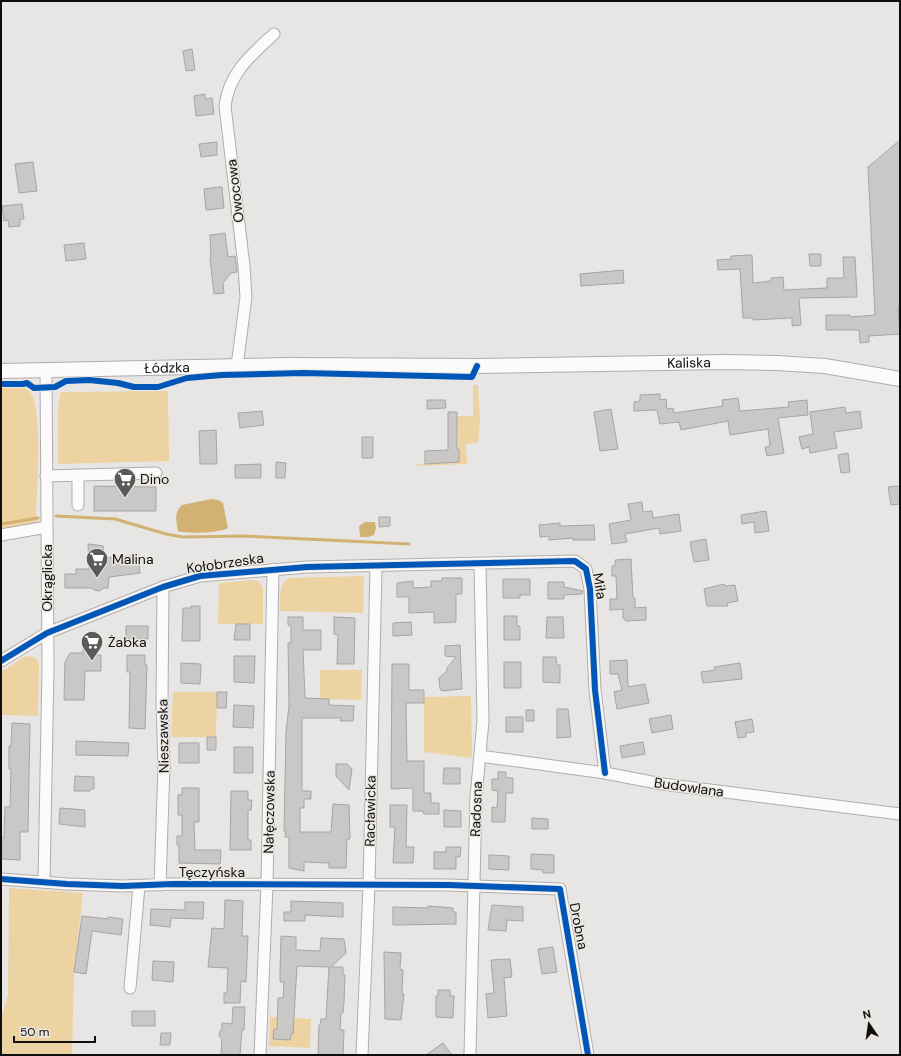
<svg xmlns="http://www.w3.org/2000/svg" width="901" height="1056" font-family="'DM Sans',sans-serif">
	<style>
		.green { fill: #ecd3a1 }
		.water { fill: #d2b273 }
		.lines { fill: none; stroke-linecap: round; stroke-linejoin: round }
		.stream { stroke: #d2b273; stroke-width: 3 }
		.building { fill: #c9c8c6; stroke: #a7a5a4 }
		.minor-casing { stroke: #afadab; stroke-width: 13 }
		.major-casing { stroke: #afadab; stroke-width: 16 }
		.minor { stroke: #fcfbfb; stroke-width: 11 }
		.major { stroke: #fcfbfb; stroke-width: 14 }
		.cycleway-casing { stroke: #eae7e2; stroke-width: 8 }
		.cycleway { stroke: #0057b8; stroke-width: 6 }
		.labels { text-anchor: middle; stroke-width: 3; stroke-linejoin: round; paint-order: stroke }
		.street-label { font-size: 14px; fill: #0f0e0c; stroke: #eae7e2 }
		.poi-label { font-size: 14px; fill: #0f0e0c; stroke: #eae7e2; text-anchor: start }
	</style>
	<rect width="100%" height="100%" fill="#e8e6e4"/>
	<path class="green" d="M473 385H478L480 421 478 443 466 444 467 464 417 466V464L459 462 457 416H473Z
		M1 387C9 387 21 385 28 390 44 401 37 491 36 512L38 526 1 532Z
		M168 391 169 461 58 464V408L61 392Z
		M364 576 363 613 280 611C281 599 277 585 289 578Z
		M253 580 258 581 263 588V624H218L219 583Z
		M30 656 36 658 39 663 38 716 1 715V672L24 657Z
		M320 670H362L361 700 320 699Z
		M173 692H217L216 737H171Z
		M471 696 472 758 424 752V697Z
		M9 888 83 893 74 972 72 1055H1V1018L8 995Z
		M270 1017 311 1019 310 1048 269 1046Z"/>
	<path class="water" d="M211 499 218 500 223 503 228 528C222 533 185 534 178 531 176 521 174 512 182 505Z
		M365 522H375L376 528 374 535 368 537H360L359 526Z"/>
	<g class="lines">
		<path class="stream" d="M56 516 115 519 166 534 183 537 244 536 409 544
			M1 524 38 518"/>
	</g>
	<path class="building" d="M192 49 195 70 186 71 183 51Z
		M205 94V99L212 98 214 114 196 116 194 96Z
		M900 140V307H898L900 334 869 336V342L860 343 859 330H826V315H850L851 317 875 315 868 167Z
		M217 142V155L201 157 199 144Z
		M33 162 37 191 19 193 15 164Z
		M219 187H222L224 208 206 210 204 189Z
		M22 204 24 219H20V226L9 227 8 220 4 221 2 206Z
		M225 233 228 257 235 256 237 272 231 273 223 283 224 293 214 294 210 259H211L210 235Z
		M84 243 86 259 66 261 64 245Z
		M809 254H821V266H810Z
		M752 255 753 283 771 281V278L783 277 784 290 827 288V278H844L843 257H855L857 297 799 298 801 325 792 326V318L753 320V318H743L740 269 718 270 717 260 731 259V256Z
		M623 270 624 283 581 286 580 274Z
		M660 394V400L666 399 667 409 673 408 674 413 723 406 722 400 738 398 740 411 789 407 788 402 807 400 808 415 778 418 784 453 767 456 765 447 770 446 768 429 730 435 728 421 681 430 679 422 660 424 657 410 634 411V402L640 401V395Z
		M427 400H445L446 408 427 409Z
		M845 407 846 413 860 411 862 428 834 432 837 448 810 453 809 447 802 449 799 437 813 434 810 412Z
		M611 409 618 449 600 451 594 412Z
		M262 411 264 425 240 428 238 413Z
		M448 412H457V449H459V462L425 464V451L448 450Z
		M216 430 217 464H200L199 431Z
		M362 437H373V458H362Z
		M848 453 850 472 841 473 838 455Z
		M276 462 286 463 285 478H276Z
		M261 464V478H235V465Z
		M94 486 156 487V511H94Z
		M898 486 900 488V504L891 505 888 487Z
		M642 502 643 512 652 511 653 518 679 514 681 531 660 534 659 528 625 534 627 542 612 544 609 524 631 520 628 504Z
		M766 511 769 531 755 533 754 522 742 524 741 515Z
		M379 517H390V526L379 527Z
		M560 523V526L594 525 595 540H573V538L549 540V536L540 537 539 525Z
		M706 539 709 560 694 562 690 542Z
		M88 544 103 546 104 558 131 556 132 561 139 560 140 573 109 577 108 588H103L100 591 94 590 92 588H65V574H76V569H89Z
		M631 559 633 598H635V608L646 607V620L626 621 623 618V609L610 610V599H617L616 576H612V566H615V560Z
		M442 578H462V594H456V622L434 623V612L409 613V597H397V583L413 581V588L431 587V581H442Z
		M503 579H530V595H520V598H503Z
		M548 582H564V587L583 591 582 594 564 595V599H548Z
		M724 584 725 586 735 585 738 601 727 603 728 606H707L704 589Z
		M191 606H200V641H182L183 608H191Z
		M504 616H517V626H520V640H504Z
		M288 617H303V630H321V650H303L305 698 329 699V705L354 706 353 721H340L341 718H302V791H311V799H304V808H300V832H331L333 804 349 805 350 839H347L346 868H329V863L304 862V871L289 868V837H285L286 831H284L286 733 289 705 288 643H291V626L288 625Z
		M334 617 355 618 354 664H337L338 635 334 634Z
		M547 617H563L564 638H546Z
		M411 622 412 635 393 636V623Z
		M236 624H250V640H234Z
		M126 626H148V639H126Z
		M460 645 462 689 442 691 440 689 439 678 447 671V668L456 657 445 656V646Z
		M83 648H92V655H101V671H85L84 700H64L65 662 70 653H83Z
		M127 655H145V665H147L145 729 129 728 130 672H127Z
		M234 656H255L254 683 234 682Z
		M543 657H556L557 665H560V683L543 682Z
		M627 660 628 687 645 684 649 703 617 709 614 692 622 690 618 674H610V661Z
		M504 662H521V688H504Z
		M181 663 201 664 200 684 181 683Z
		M740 663 742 679 703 683 701 672 715 670 714 667Z
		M392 664H409V690H424V703H406L407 761H424V793H431V803H439V814H424L423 811H413V788L391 789Z
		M217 692H227L226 708H217Z
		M234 705 254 706 253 728 233 727Z
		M557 709H568L571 737 557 738Z
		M526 710H534V721H526Z
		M671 715 673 729 652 733 649 719Z
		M506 717H523V732H506Z
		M752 719 754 732 746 733V737L738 738 735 722Z
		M12 723 30 724 28 832H20V860L1 859V838H4L5 807H10L11 769H9V746H11Z
		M207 737H216V750H207Z
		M76 741 129 743 128 756 76 755Z
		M643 742 645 754 622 758 620 746Z
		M179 743H199V763H179Z
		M234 747H253V773H234Z
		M336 764H347L352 769 349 790 336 776Z
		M444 768H460V784H443Z
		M498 772H506V778H513V793H506L505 822H492V807L497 808 498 791 492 790V779H498Z
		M75 776 94 777V789H91L90 791H74Z
		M182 788H199V822H194L195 850H221L220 864 179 863V845H177V836H182V815H178V795H182Z
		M231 791H248V800H252L251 810H248V840H251V850H230Z
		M390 805H407L406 847H414L413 863H393L395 827H390Z
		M60 808 85 810V827L59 824Z
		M444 810 461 811V827H444Z
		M532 818 548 819V829H532Z
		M446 847H461L460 857H456V869H434V852H446Z
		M531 854 554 855V873H543V870L531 869Z
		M489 855 509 856V870L489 869Z
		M225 900 243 901 242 936H248L246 982 241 981 240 1003H224V993H227L228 968 208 967 212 928 224 929Z
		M291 901 343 903V917L305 915V921H284V912H291Z
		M185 902H204L203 919 171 918 170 927 150 925 151 909 185 910Z
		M492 905 523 907V921L507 920 506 931 488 930Z
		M428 906 453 908V912H456V924L393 925V907L428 908Z
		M82 916 108 919V917L123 919 121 935 92 931 86 974 74 972Z
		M281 936 296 937V950L320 951 321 938 344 939 346 953 331 967H343V974L345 975 344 1002 343 1013H341L340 1030H344L343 1055H318L319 1025H320L321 1019H326L329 967 297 966 293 1034H291L290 1040 273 1039 274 1029H277L278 998H283L284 982H280V974Z
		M553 947 557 972 542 974 538 949Z
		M384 952 401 953 400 969 403 970 402 994H404L401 1020 385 1019Z
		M510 959 512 977 504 978 507 1016 488 1018 486 994 494 993 491 960Z
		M153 961 174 962 173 982 152 980Z
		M438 990H450V996H454L453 1018 436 1017V996H438Z
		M233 1007H245L244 1030H242L240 1055H221L222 1039 219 1036 220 1031 222 1028V1023L232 1024Z
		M132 1011H155V1026H132Z
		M161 1033H171L170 1045H160Z
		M443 1043 452 1055H426Z"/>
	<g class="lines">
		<g class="minor-casing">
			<path id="minor" d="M237 366 246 297 244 266 225 106C229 73 251 55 274 34
				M78 475V505
				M46 476 156 473
				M1 535 47 527
				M1 661 47 633 163 587 200 576 307 567 575 561 586 569 590 589 595 690 605 773
				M480 756 605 773 662 784 900 814
				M1 879 67 884 123 886 173 884 449 885 560 889 588 1055
				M44 882 48 668 46 370
				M160 885 164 766 162 701 163 587
				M130 988 139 886
				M260 1055 267 885 273 569
				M362 1055 369 886 376 567
				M470 1055 476 797 483 721 480 563"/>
		</g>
		<g class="major-casing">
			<g id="major">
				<path id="s1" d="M1 371 288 365 477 366 724 362 776 363 825 366 900 379"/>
			</g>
		</g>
		<use href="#minor" class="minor"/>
		<use href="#major" class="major"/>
		<g class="cycleway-casing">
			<path id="cycleway" d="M1 384H23L27 383 34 388 55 387 66 381 89 380 118 383 134 387H158L187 378 222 375 303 373 472 377 477 366
				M1 661 47 633 163 587 200 576 307 567 575 561 586 569 590 589 595 690 605 773
				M1 879 67 884 123 886 173 884 449 885 560 889 588 1055"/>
		</g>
		<use href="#cycleway" class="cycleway"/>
	</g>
	<defs>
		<g id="supermarket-pin" transform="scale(1.15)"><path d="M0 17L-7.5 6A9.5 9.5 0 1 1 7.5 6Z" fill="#5b5a58" stroke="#eae7e2"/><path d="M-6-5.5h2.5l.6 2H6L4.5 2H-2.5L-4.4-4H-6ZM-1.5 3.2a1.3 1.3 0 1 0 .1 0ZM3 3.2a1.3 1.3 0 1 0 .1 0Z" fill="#fff"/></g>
	</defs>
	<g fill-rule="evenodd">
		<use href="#supermarket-pin" x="125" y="479"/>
		<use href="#supermarket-pin" x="97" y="559"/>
		<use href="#supermarket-pin" x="92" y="642"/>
	</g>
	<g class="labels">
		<g class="street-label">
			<text transform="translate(235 191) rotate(-97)" y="5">Owocowa</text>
			<text dy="5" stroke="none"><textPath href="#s1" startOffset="688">Kaliska</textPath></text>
			<text dy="5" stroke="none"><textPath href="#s1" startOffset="166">Łódzka</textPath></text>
			<text transform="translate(225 563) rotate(-8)" y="5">Kołobrzeska</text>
			<text transform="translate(47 578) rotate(-90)" y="5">Okrąglicka</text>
			<text transform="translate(600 586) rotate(81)" y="5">Miła</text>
			<text transform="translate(163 736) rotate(-91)" y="5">Nieszawska</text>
			<text transform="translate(689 787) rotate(8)" y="5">Budowlana</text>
			<text transform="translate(476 809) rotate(-88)" y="5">Radosna</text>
			<text transform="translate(370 811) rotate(-89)" y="5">Racławicka</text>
			<text transform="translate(269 812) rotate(-89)" y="5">Nałęczowska</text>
			<text x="212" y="877">Tęczyńska</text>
			<text transform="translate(579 926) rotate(79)" y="5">Drobna</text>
		</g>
		<g class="poi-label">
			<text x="140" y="484">Dino</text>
			<text x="112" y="564">Malina</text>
			<text x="108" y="647">Żabka</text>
		</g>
	</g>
	<rect width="901" height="1056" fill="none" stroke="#0f0e0c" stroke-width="4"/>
	<g transform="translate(869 1024) rotate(347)" stroke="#eae7e2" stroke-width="3" paint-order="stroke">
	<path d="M0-3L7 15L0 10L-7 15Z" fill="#0f0e0c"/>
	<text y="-6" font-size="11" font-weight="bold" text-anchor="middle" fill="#0f0e0c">N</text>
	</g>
	<path d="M14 1036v6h81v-6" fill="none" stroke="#0f0e0c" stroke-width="2"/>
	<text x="20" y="1036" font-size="12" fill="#0f0e0c" stroke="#eae7e2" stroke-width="3" paint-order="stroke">50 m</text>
</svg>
